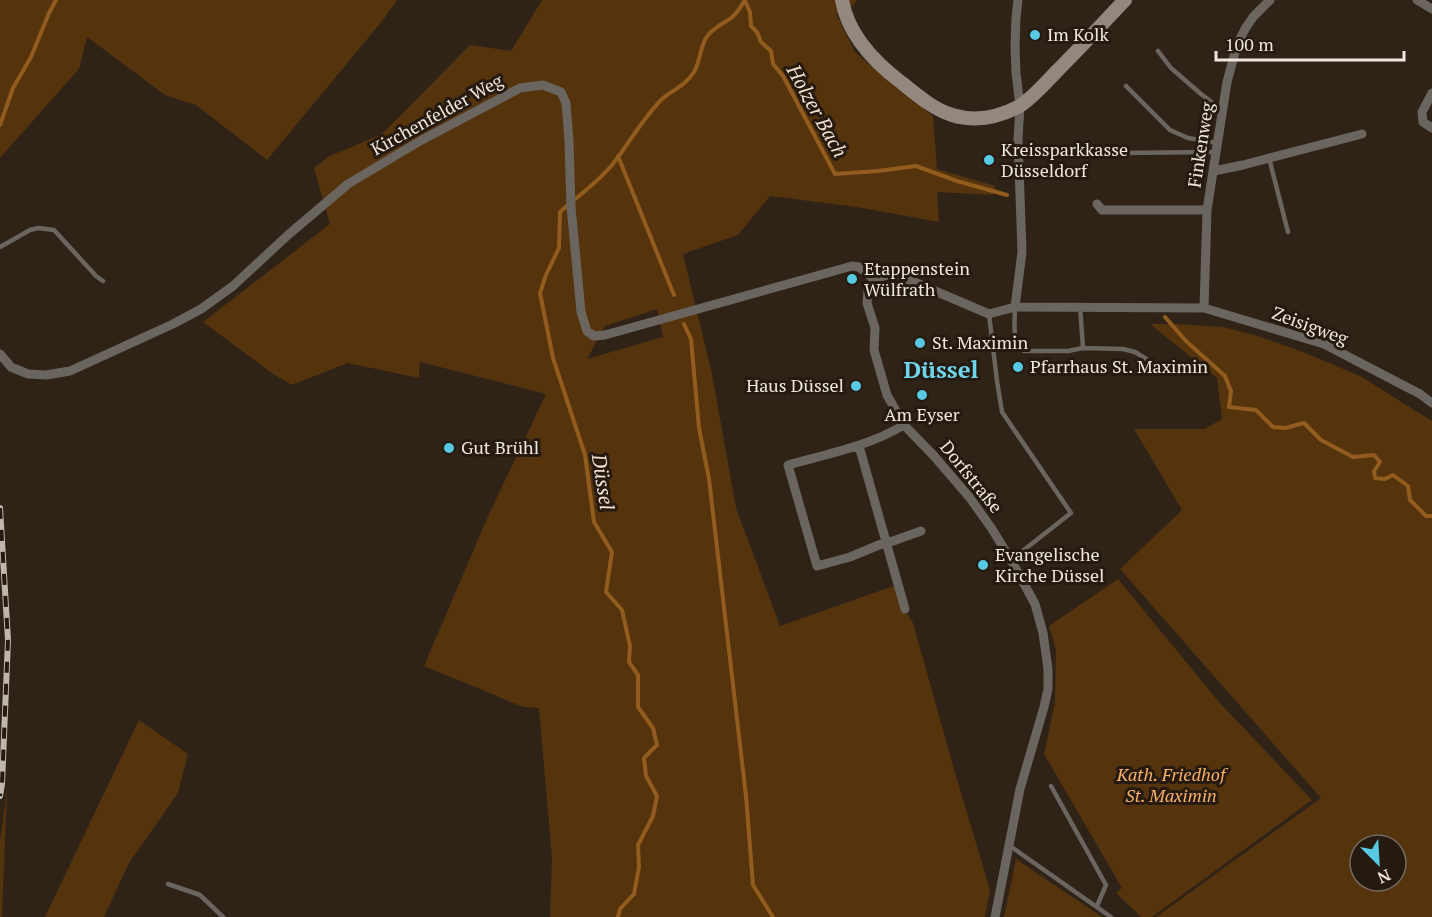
<svg xmlns="http://www.w3.org/2000/svg" width="1432" height="917" font-family="'PT Serif',serif">
	<style>
		.green { fill: #54330d; fill-rule: evenodd }
		.lines { fill: none; stroke-linecap: round; stroke-linejoin: round }
		.stream { stroke: #925c1e; stroke-width: 4 }
		.service { stroke: #6b655f; stroke-width: 4.5 }
		.minor { stroke: #6b655f; stroke-width: 9 }
		.secondary { stroke: #92887f; stroke-width: 14 }
		.rail-casing { stroke: #bfb6ad; stroke-width: 6 }
		.rail { stroke: #251a0f; stroke-width: 4; stroke-dasharray: 11; stroke-linecap: butt }
		.poi-dot { fill: #57c9e2; stroke: #251a0f; stroke-width: 2 }
		.labels { text-anchor: middle; stroke-width: 6; stroke-linejoin: round; paint-order: stroke }
		.poi-label { font-size: 18px; fill: #efe7df; stroke: #251a0f; text-anchor: start }
		.street-label { font-size: 18px; fill: #efe7df; stroke: #251a0f }
		.park-label { font-size: 18px; font-style: italic; fill: #fab063; stroke: #251a0f }
		.water-label { font-size: 20px; font-style: italic; fill: #f3e0ce; stroke: #251a0f }
		.district-label { font-size: 24px; font-weight: bold; fill: #6fd5ec; stroke: #251a0f }
	</style>
	<rect width="100%" height="100%" fill="#2f2318"/>
	<path class="green" d="M0 0H397L383 20 267 160 196 105 165 95 87 37 79 69 0 158Z
		M542 0H857L853 6 836 13 855 52 885 78 933 116 937 169 995 186 993 195 937 192 939 222 857 207 770 196 738 235 683 254 712 374 736 508 780 626 899 584 906 612 913 623 956 776 990 890 985 917H550L552 858 539 708 523 707 424 666 489 514 546 394 420 362 419 378 348 363 292 385 273 374 203 322 330 224 314 168 328 157 382 134 470 45 511 51ZM657 309 663 337 587 359 605 326Z
		M1150 324H1176L1223 327 1258 336 1303 352 1360 376 1432 421V917H1156L1321 798 1120 569 1182 510 1134 429H1204L1222 419 1217 378ZM1360 845H1396V881H1360Z
		M1118 579 1219 702 1312 800 1152 917H1141L1116 893 1122 888 1044 754 1055 702 1056 650 1049 626Z
		M139 720 188 754 178 793 129 863 104 917H45Z
		M7 791 2 917H0V841Z
		M1016 859 1102 917H1004Z"/>
	<g class="lines">
		<path class="stream" d="M745 1 750 12 751 26 757 32 761 42 771 51 773 64 783 76 835 174 878 171 916 166 957 181 1007 195
			M0 125 13 88 31 57 49 13 56 0
			M618 156 674 295
			M1165 317 1186 341 1225 376 1231 391 1229 407 1256 410 1273 427 1285 428 1304 423 1321 440 1353 457 1374 455 1380 462 1374 471 1375 478 1385 479 1393 475 1408 486 1410 500 1426 516H1432
			M684 324 691 339 699 428 709 479 746 796 753 885 773 917
			M618 917 620 909 634 894 639 867 638 845 653 816 657 796 646 776 644 758 657 745 653 728 638 707V675L629 662 630 646 622 610 606 592 612 552 594 522 585 455 553 358 540 293 546 275 559 248 560 212C578 196 597 183 612 165 629 144 642 119 662 99 673 90 686 85 694 72 700 62 700 48 706 38 712 28 723 24 731 18 737 14 741 6 745 0"/>
		<path class="service" d="M1158 51 1171 68 1201 94 1222 110
			M1126 86 1170 130 1188 138 1217 143
			M1118 153 1217 152
			M1269 158 1288 232
			M0 247 30 230 38 228 54 230 96 276 103 281
			M1080 306 1083 348 1123 349 1135 352 1148 360 1175 370
			M1015 307C1015 320 1011 343 1024 351H1068L1083 348
			M989 314 997 381 1002 412 1071 513 1011 560
			M1051 786 1106 885 1097 906
			M1010 846 1111 917
			M168 884 200 895 223 917"/>
		<path class="minor" d="M1417 0 1432 9
			M1432 93 1422 112 1423 122 1432 128
			M1214 171 1243 165 1362 134
			M1097 204 1102 210H1207
			M1015 307 1022 252 1018 139 1020 106 1016 73 1015 47 1016 18 1018 0
			M1204 308 1207 210 1227 82 1237 45 1245 29 1253 17 1270 0
			M0 354 11 367 28 374 46 375 70 371 173 324 201 309 233 286 288 235 348 184 420 141 520 88 543 85 561 92 566 103 569 141 571 207 581 312 587 331 594 336 605 335 852 266 859 267 874 279
			M904 425C869 446 828 454 788 465L817 566 850 557 886 542 893 541 921 531
			M859 446 905 609
			M995 917 1020 789 1044 707 1048 689V669L1043 633 1035 604 1011 560 992 529 970 498 934 456 904 425 887 395 874 350 875 328 867 303 868 290 874 279 887 275 900 276 989 314 1015 307 1204 308 1324 344 1420 394 1432 403"/>
		<path class="secondary" d="M842 0C848 35 874 62 902 83 917 95 933 109 952 115 975 122 997 118 1018 107 1032 99 1047 81 1058 70 1081 47 1103 23 1125 0"/>
		<g class="rail-casing">
			<path id="rail" d="M0 508 8 640 2 784 0 796"/>
		</g>
		<use href="#rail" class="rail"/>
	</g>
	<g class="poi-dot">
		<circle cx="1035" cy="35" r="6"/>
		<circle cx="989" cy="160" r="6"/>
		<circle cx="852" cy="279" r="6"/>
		<circle cx="920" cy="343" r="6"/>
		<circle cx="1018" cy="367" r="6"/>
		<circle cx="856" cy="386" r="6"/>
		<circle cx="922" cy="395" r="6"/>
		<circle cx="449" cy="448" r="6"/>
		<circle cx="983" cy="565" r="6"/>
	</g>
	<g class="labels">
		<g class="poi-label">
			<text x="1047" y="41">Im Kolk</text>
			<text x="1001" y="156">Kreissparkkasse<tspan x="1001" dy="21">Düsseldorf</tspan></text>
			<text x="864" y="275">Etappenstein<tspan x="864" dy="21">Wülfrath</tspan></text>
			<text x="932" y="349">St. Maximin</text>
			<text x="1030" y="373">Pfarrhaus St. Maximin</text>
			<text x="844" y="392" text-anchor="end">Haus Düssel</text>
			<text x="922" y="421" text-anchor="middle">Am Eyser</text>
			<text x="461" y="454">Gut Brühl</text>
			<text x="995" y="561">Evangelische<tspan x="995" dy="21">Kirche Düssel</tspan></text>
		</g>
		<g class="street-label">
			<text transform="translate(437 115) rotate(-29)" y="6">Kirchenfelder Weg</text>
			<text transform="translate(1201 145) rotate(-81)" y="6">Finkenweg</text>
			<text transform="translate(1310 326) rotate(20)" y="6">Zeisigweg</text>
			<text transform="translate(971 477) rotate(51)" y="6">Dorfstraße</text>
		</g>
		<g class="park-label">
			<text x="1171" y="781">Kath. Friedhof<tspan x="1171" dy="21">St. Maximin</tspan></text>
		</g>
		<g class="water-label">
			<text transform="translate(817 111) rotate(61)" y="7">Holzer Bach</text>
			<text transform="translate(603 482) rotate(81)" y="7">Düssel</text>
		</g>
		<g class="district-label">
			<text x="941" y="378">Düssel</text>
		</g>
	</g>
	<g transform="translate(1378 863) rotate(156)"><circle r="28" fill="#251a0f" stroke="#766c62" stroke-width="1.5"/>
	<path d="M0-4.5L10 22L0 15L-10 22Z" fill="#57c9e2"/>
	<text y="-9" font-size="16" font-weight="bold" text-anchor="middle" fill="#efe7df">N</text>
	</g>
	<path d="M1216 51v9h188v-9" fill="none" stroke="#efe7df" stroke-width="3"/>
	<text x="1225" y="51" font-size="18" fill="#efe7df" stroke="#251a0f" stroke-width="4.5" paint-order="stroke">100 m</text>
</svg>
